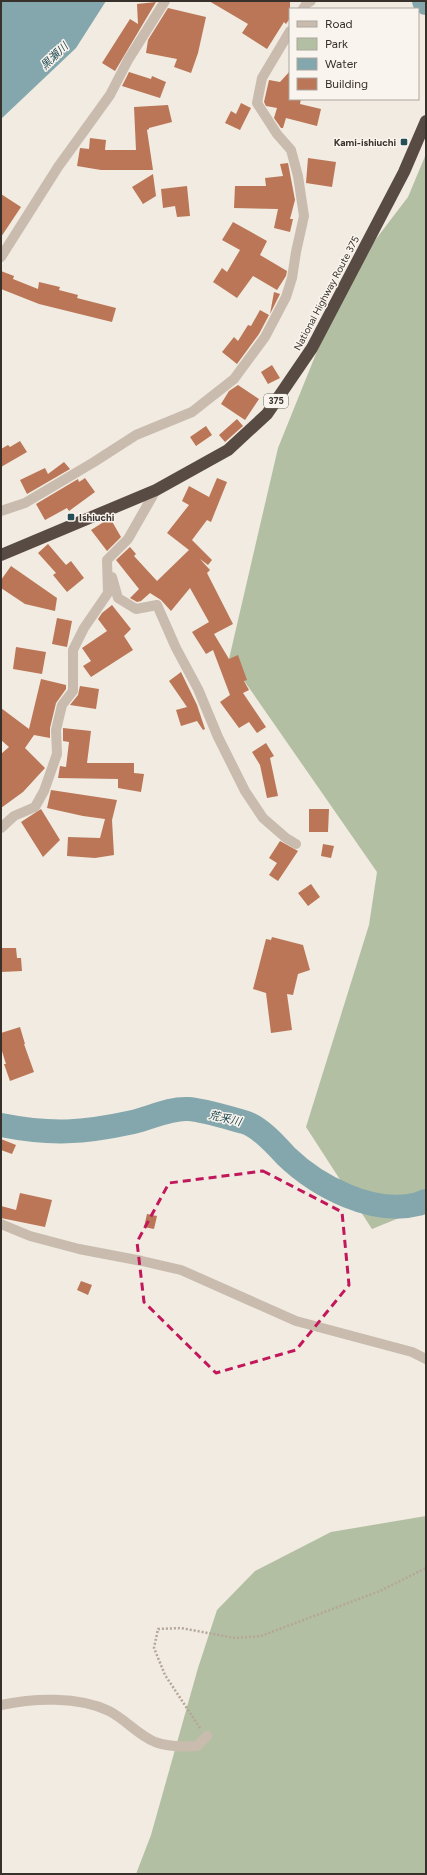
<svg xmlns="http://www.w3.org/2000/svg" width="427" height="1875" font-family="Figtree,'Noto Sans JP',sans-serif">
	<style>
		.green { fill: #b3bfa2 }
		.water { fill: #83a7ac }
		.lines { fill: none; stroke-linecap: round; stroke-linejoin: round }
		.river { stroke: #83a7ac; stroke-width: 24 }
		.building { fill: #ba7656 }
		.path { stroke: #b4a698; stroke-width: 2.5; stroke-dasharray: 2 2; stroke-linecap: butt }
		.street { stroke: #c9bcae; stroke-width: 10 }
		.highway { stroke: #584b43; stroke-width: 12 }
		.marked { fill: none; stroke: #c2185b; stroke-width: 3; stroke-dasharray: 8 5; stroke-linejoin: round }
		.poi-dot { fill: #254f56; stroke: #f9f4ed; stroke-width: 1.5 }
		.labels { text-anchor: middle; stroke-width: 3; stroke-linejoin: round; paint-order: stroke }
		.shield { fill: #f9f4ed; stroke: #726b65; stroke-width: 1 }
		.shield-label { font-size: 9px; font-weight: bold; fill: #38302b }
		.poi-label { font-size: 10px; font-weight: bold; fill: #38302b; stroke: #f9f4ed; text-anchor: end }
		.street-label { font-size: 10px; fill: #38302b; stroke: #f9f4ed }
		.water-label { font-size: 11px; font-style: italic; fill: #254f56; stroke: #f9f4ed }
	</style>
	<rect width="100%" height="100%" fill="#f1ebe1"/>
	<path class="green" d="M426 154V1207L372 1229 306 1127 369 925 377 872 229 659 278 448 347 277 408 197Z
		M426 1516V1874H136L151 1835 198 1668 217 1610 255 1571 331 1532Z"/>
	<path class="water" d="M1 1H106L76 48 1 119Z"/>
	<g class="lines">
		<path class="river" d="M424 1 426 3
			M1 1125C51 1135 83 1133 133 1122 151 1118 169 1108 188 1109 204 1110 229 1118 244 1122 259 1126 276 1145 286 1156 317 1186 373 1216 418 1204 421 1203 423 1202 426 1201"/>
	</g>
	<path class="building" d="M209 1H290V18L286 24 284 22 267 49 242 33 248 24Z
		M156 2 115 71 102 63 130 19 138 24 137 4Z
		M168 8 206 17 198 53 191 73 174 67 177 59 146 53 148 40Z
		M290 71V99H301L300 104 321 109 317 126 286 118 283 128H281L274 118 277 108 266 106 264 102 269 80 280 82Z
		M129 72 151 79 152 76 166 82 160 98 122 86Z
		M241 103 251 108 240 130 225 123 231 111 236 114Z
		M168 105 172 122 149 128V129L147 130 153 170H101L77 166 80 148 89 149 90 138 106 140 105 150H136L134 107Z
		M308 158 336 162 332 187 306 183Z
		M288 163 295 200 290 219H293L290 232 274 228 278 209 234 208 235 186H266L265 178 283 176 280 164Z
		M153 174 156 196 143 204 132 187Z
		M187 186 190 216 177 217 175 206 163 208 161 189Z
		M1 194 21 207 1 237Z
		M233 222 267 241 260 255 287 271 286 276 277 290 253 276 237 298 213 282 222 268 227 272 240 250 222 240Z
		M1 271 14 276 13 279 38 289 39 282 60 287 59 290 78 295 77 298 116 308 112 322 39 304 1 289Z
		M274 292 280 294 270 314Z
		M260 310 269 315 259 334 237 364 222 352 234 337 238 341 248 325 251 326Z
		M272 365 280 378 268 384 261 372Z
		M238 385 259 399 245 420 221 404 229 391Z
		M237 419 243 426 225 442 219 435Z
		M206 426 212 435 196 446 190 437Z
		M20 441 27 452 1 467V449L8 445 10 447Z
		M64 462 70 469 27 494 20 480 45 468 48 474Z
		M85 478 95 492 69 511 67 508 45 520 36 504 78 479 79 482Z
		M217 478 227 482 211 522 207 520 192 540 212 560 208 565 200 559 210 570 207 573 233 624 214 634 229 659 238 655 247 680 244 681 249 690 243 693 266 727 257 733 249 722 239 728 220 702 230 695 213 650 206 654 192 632 209 622 190 588 171 611 161 600 150 593 141 601 137 602 130 598 139 589 116 560 130 547 136 554 134 556 157 581 189 550 167 533 189 505 182 501 189 486 209 497Z
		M110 518 121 537 107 551 91 530Z
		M48 544 66 565 71 561 84 578 67 592 53 575 56 573 38 553Z
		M11 566 57 598 55 611 25 604 1 588V580Z
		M112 605 131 629 124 636 133 650 91 677 83 666 91 661 82 648 107 631 98 619 102 613Z
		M57 618 72 621 67 647 52 644Z
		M16 647 46 652 42 674 13 669Z
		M181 672 197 705 205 729 203 730 197 721 181 726 176 710 187 707 169 681Z
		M41 679 66 685V689L56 703 50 728V738L34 735 25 748 45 768 23 792 1 808V754L9 747 1 740V708L29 729Z
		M80 686 99 689 96 709 70 705 78 695Z
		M63 728 91 731 87 763H134V773L144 774 141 792 118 788V779L58 778 60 766 66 767 69 742 63 741Z
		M266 743 274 756 270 758 278 796 267 798 260 765 252 752Z
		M51 790 117 800 112 820 114 855 95 858 67 856 68 837 100 838 105 819 83 816 47 808Z
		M41 809 60 840 43 857 21 822Z
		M309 809H329L328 832H309Z
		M280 841 298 851 278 881 269 875 277 863 269 858Z
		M323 844 334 846 331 858 321 856Z
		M311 884 320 897 308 906 298 893Z
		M272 937 303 945 310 970 298 974 293 995 287 994 292 1030 271 1033 266 993 253 989 266 939 271 940Z
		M1 948H16L17 958H21L22 971 1 972Z
		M20 1027 25 1044H24L34 1072 10 1081 4 1064H6L1 1048V1033Z
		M1 1139 16 1145 12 1154 1 1150Z
		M20 1193 52 1200 45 1227 1 1218V1206L16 1210Z
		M147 1214 157 1216 154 1229 144 1227Z
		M81 1281 92 1285 88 1295 77 1290Z"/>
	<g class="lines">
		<path class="path" d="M200 1728 165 1675 154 1648 158 1629 181 1628 235 1638 261 1636 380 1591 426 1568"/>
		<path class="street" d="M303 9 307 3 311 1
			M1 257 58 167 110 95 128 60 165 1
			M1 511 25 503 94 462 136 435 192 412 234 379 265 337 286 297 292 278 296 252 304 216 298 176 291 150 277 134 257 103 262 78 290 31
			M112 577 118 598 136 609 157 605 176 648 198 689 218 737 245 791 263 818 286 838 296 844
			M1 828 14 816 35 807 44 791 57 754 56 730 62 705 73 691V650L84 628 108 593 107 560 128 539 156 490
			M1 1224 30 1236 79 1249 142 1261 181 1270 296 1321 412 1352 426 1359
			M1 1705C34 1698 78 1696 109 1711 125 1719 138 1735 155 1742 168 1747 183 1747 197 1746L207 1736"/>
		<path class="highway" d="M1 555 156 490 228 450 267 414 312 348 404 172 426 121"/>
	</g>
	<path class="marked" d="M263 1171 342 1212 349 1285 296 1350 216 1373 144 1302 137 1242 169 1183Z"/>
	<g class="poi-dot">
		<rect x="400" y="138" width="8" height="8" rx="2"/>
		<rect x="67" y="513" width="8" height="8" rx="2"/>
	</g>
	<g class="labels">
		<rect class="shield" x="264" y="394" width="24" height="14" rx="3"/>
		<g class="shield-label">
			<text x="276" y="404">375</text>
		</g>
		<g class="poi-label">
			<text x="396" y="146">Kami-ishiuchi</text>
			<text x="79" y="521" text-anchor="start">Ishiuchi</text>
		</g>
		<g class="street-label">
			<text transform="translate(326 293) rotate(-62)" y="4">National Highway Route 375</text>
		</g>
		<g class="water-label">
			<text transform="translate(54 56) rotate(-44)" y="4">黒瀬川</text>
			<text transform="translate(225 1118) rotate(13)" y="4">荒釆川</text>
		</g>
	</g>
	<rect width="427" height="1875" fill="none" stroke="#38302b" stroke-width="4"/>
	<rect x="289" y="8" width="130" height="92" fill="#f9f4ed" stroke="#aca69f"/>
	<rect x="297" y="21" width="20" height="6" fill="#c9bcae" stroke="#aca69f"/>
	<text x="325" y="28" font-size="12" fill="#38302b">Road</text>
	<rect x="297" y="38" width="20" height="12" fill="#b3bfa2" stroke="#aca69f"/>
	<text x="325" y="48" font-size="12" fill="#38302b">Park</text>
	<rect x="297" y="58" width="20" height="12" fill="#83a7ac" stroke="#aca69f"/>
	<text x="325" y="68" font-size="12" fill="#38302b">Water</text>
	<rect x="297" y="78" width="20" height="12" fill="#ba7656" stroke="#aca69f"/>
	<text x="325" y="88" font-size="12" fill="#38302b">Building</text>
</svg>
